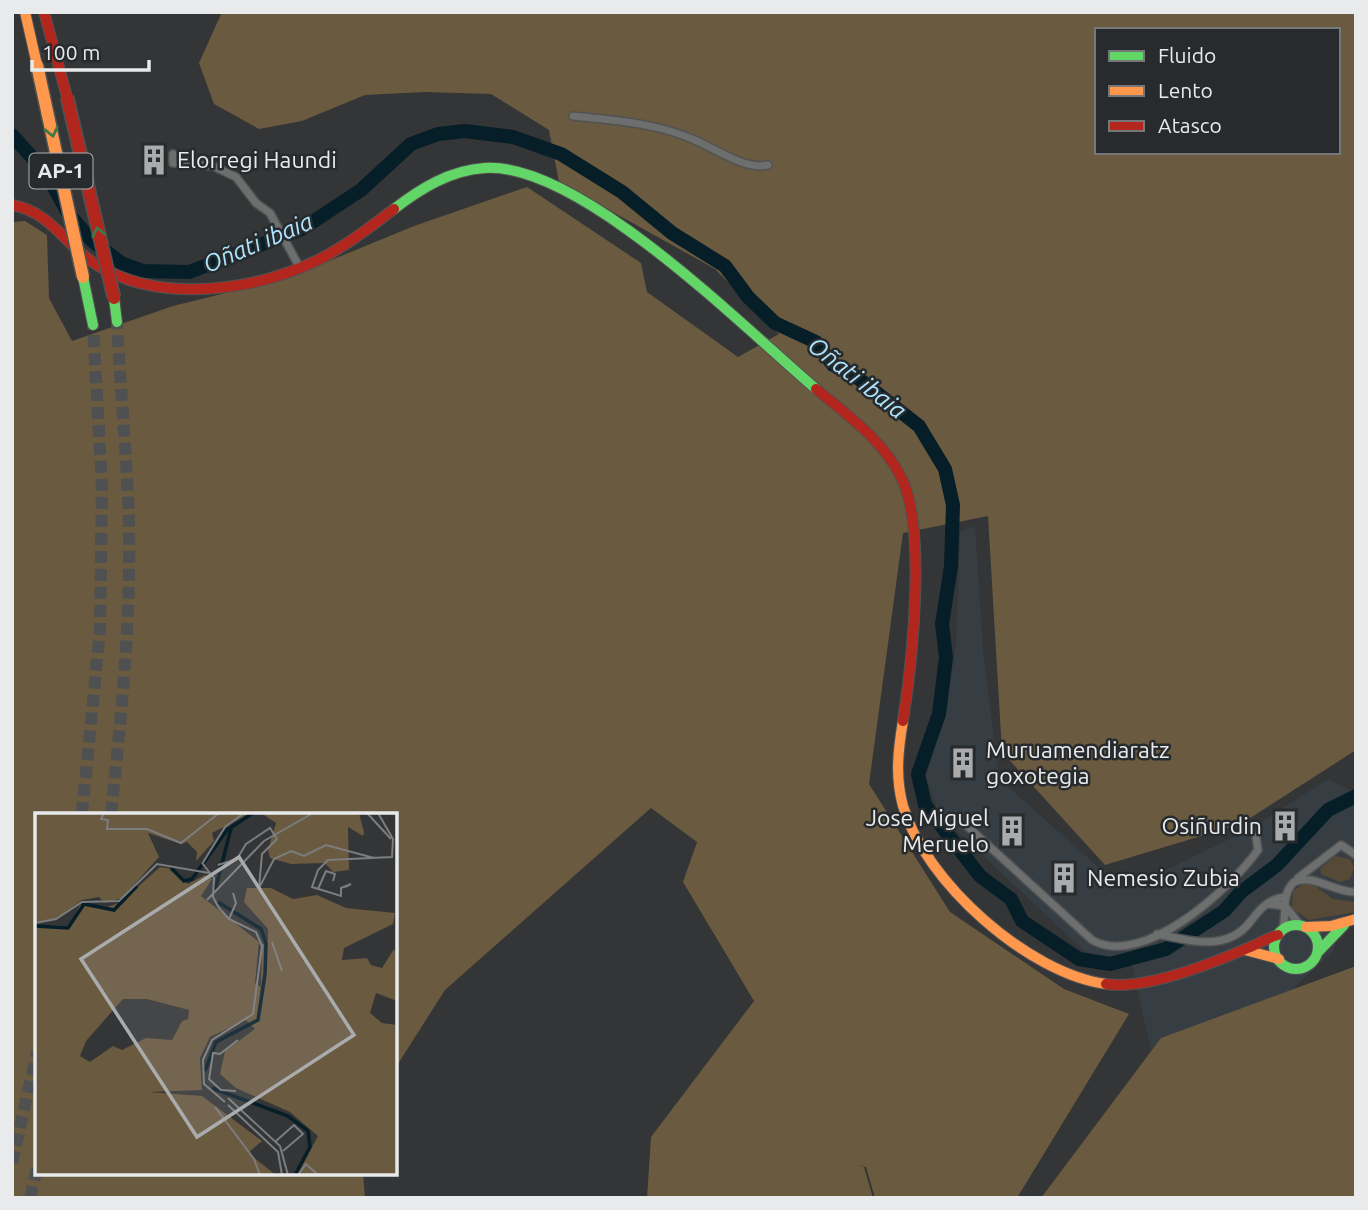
<svg xmlns="http://www.w3.org/2000/svg" width="1368" height="1210" font-family="Ubuntu,sans-serif">
	<style>
		.built { fill: #363e43 }
		.green { fill: #564a36 }
		.forest { fill: #6a5a3f; fill-rule: evenodd }
		.lines { fill: none; stroke-linecap: round; stroke-linejoin: round }
		.river { stroke: #051e28; stroke-width: 14 }
		.highway-tunnel { stroke: #4e5051; stroke-width: 12; stroke-dasharray: 12 6; stroke-linecap: butt }
		.street-casing { stroke: #515253; stroke-width: 10 }
		.fast-casing { stroke: #515253; stroke-width: 12 }
		.slow-casing { stroke: #515253; stroke-width: 12 }
		.jam-casing { stroke: #515253; stroke-width: 12 }
		.street { stroke: #6d6e6e; stroke-width: 7 }
		.fast { stroke: #63d668; stroke-width: 10 }
		.slow { stroke: #ff974d; stroke-width: 10 }
		.jam { stroke: #b3261e; stroke-width: 10 }
		.slow-bridge-casing { stroke: #515253; stroke-width: 15; stroke-linecap: butt }
		.jam-bridge-casing { stroke: #515253; stroke-width: 15; stroke-linecap: butt }
		.slow-bridge { stroke: #ff974d; stroke-width: 12 }
		.jam-bridge { stroke: #b3261e; stroke-width: 12 }
		.oneway { stroke: #437848 }
		.labels { text-anchor: middle; stroke-width: 5; stroke-linejoin: round; paint-order: stroke }
		.shield { fill: #282b2d; stroke: #aeb1b2; stroke-width: 2 }
		.shield-label { font-size: 21px; font-weight: bold; fill: #e8eaeb }
		.poi-label { font-size: 23px; fill: #e8eaeb; stroke: #282b2d; text-anchor: start }
		.water-label { font-size: 24px; font-style: italic; fill: #ace4fd; stroke: #282b2d }
		.inset-river { fill: none; stroke: #051e28; stroke-width: 3.5 }
		.inset-road { fill: none; stroke: #7b7d7e; stroke-width: 2 }
		.view { fill: #a9abac; fill-opacity: 0.15; stroke: #a9abac; stroke-width: 3.5 }
		.inset-edge { fill: none; stroke: #e8eaeb; stroke-width: 3.5 }
	</style>
	<rect width="100%" height="100%" fill="#333536"/>
	<path class="built" d="M975 526 983 649 997 765 1004 783 1113 880 1131 887 1250 829 1328 779 1356 793V911L1345 915 1333 951 1263 1017 1153 1060 1130 956 1101 957 1084 951 939 814 926 777 947 701 956 646 960 532Z"/>
	<path class="green" d="M1335 856 1350 859 1354 868 1350 879 1340 882 1321 874 1320 869Z
		M1304 883 1312 884 1333 899 1356 902V912L1309 920 1292 908 1293 891Z"/>
	<path class="forest" d="M222 12H1356V750L1241 824 1105 865 1002 752 988 516 903 533 869 784 950 912 1064 989 1129 1014 1017 1198H875L866 1167 858 1165 864 1167 873 1198H647L651 1137 754 1001 683 882 697 842 651 808 445 990 396 1067V814H37V1173H363L365 1198H12V222L25 221 47 235 49 298 72 341 173 306 290 277 414 226 527 187 641 263 647 292 738 357 779 334 715 269 559 182 549 130 491 94 424 92 365 95 302 121 259 129 214 104 199 63ZM1097 30H1338V152H1097Z
		M1356 966V1198H1041L1161 1038Z"/>
	<g class="lines">
		<path class="river" d="M12 135 46 173 68 213 90 239 121 263 143 271 189 272 302 229 361 190 411 144 438 134 465 131 513 137 561 154 622 192 672 233 725 266 748 297 775 323 816 342 833 365 854 375 919 426 945 469 953 505 951 566 942 624 946 657 939 714 918 774 925 805 980 876 1011 899 1022 921 1079 959 1110 964 1166 949 1224 911 1241 892 1277 865 1328 810 1356 796"/>
		<path class="highway-tunnel" d="M82 814 100 630 102 487 93 325
			M111 814C122 709 133 602 128 497 125 438 120 380 117 322
			M12 1163 37 1052
			M30 1198 37 1168"/>
		<g class="street-casing">
			<path id="street" d="M573 116C614 120 658 123 697 141 717 150 746 170 768 165
				M173 154V163L213 166 236 177 256 203 270 213 300 268
				M967 826 1092 940C1143 969 1230 889 1258 850L1256 837
				M1298 878 1341 845 1356 855
				M1267 904 1285 906 1301 926
				M1282 931C1288 913 1280 896 1294 882 1314 873 1334 893 1356 892
				M1157 934C1189 941 1227 952 1250 922 1260 909 1268 899 1285 897"/>
		</g>
		<g class="fast-casing">
			<path id="fast" d="M394 209C420 189 450 170 485 168 580 162 744 328 816 389
				M83 277 93 325
				M114 298 117 322
				M1274 947a22 22 0 1 1 44 0a22 22 0 1 1-44 0Z
				M1318 952 1344 925"/>
		</g>
		<g class="slow-casing">
			<path id="slow" d="M25 12 37 65
				M903 721C898 750 895 777 903 806 925 882 1029 974 1106 984
				M1306 927 1331 926 1356 919
				M1245 950 1279 959"/>
		</g>
		<g class="jam-casing">
			<path id="jam" d="M44 12 67 97
				M12 205C52 212 65 246 97 265 160 304 254 291 318 260 346 246 369 228 394 209
				M816 389C847 415 883 440 901 477 927 527 912 663 903 721
				M1106 984C1146 990 1210 964 1248 948 1258 944 1267 938 1278 935"/>
		</g>
		<use href="#street" class="street"/>
		<use href="#fast" class="fast"/>
		<use href="#slow" class="slow"/>
		<use href="#jam" class="jam"/>
		<g class="slow-bridge-casing">
			<path id="slow-bridge" d="M37 65 83 277"/>
		</g>
		<g class="jam-bridge-casing">
			<path id="jam-bridge" d="M67 97 114 298"/>
		</g>
		<use href="#slow-bridge" class="slow-bridge"/>
		<use href="#jam-bridge" class="jam-bridge"/>
	</g>
	<defs><path id="oneway-chevron" d="M-2-3.5L2.5 0L-2 3.5" fill="none" stroke-width="1.6" stroke-linecap="round" stroke-linejoin="round" transform="scale(1.75)"/></defs>
	<g class="oneway">
		<use href="#oneway-chevron" transform="translate(52 132) rotate(78)"/>
		<use href="#oneway-chevron" transform="translate(98 232) rotate(-103)"/>
	</g>
	<defs>
		<g id="building-bare" transform="scale(2.415)"><path d="M-4-6H4V6H1V3H-1V6H-4ZM-2.5-4.3h1.7v1.8h-1.7ZM.8-4.3h1.7v1.8H.8ZM-2.5-1h1.7V.8h-1.7ZM.8-1h1.7V.8H.8Z" fill="#a9abac" stroke="#282b2d" stroke-width="2.5" paint-order="stroke"/></g>
	</defs>
	<g fill-rule="evenodd">
		<use href="#building-bare" x="154" y="160"/>
		<use href="#building-bare" x="963" y="763"/>
		<use href="#building-bare" x="1285" y="826"/>
		<use href="#building-bare" x="1012" y="831"/>
		<use href="#building-bare" x="1064" y="878"/>
	</g>
	<g class="labels">
		<rect class="shield" x="29.5" y="153.5" width="63" height="35" rx="5"/>
		<g class="shield-label">
			<text x="61" y="178">AP-1</text>
		</g>
		<g class="poi-label">
			<text x="177" y="168">Elorregi Haundi</text>
			<text x="986" y="758">Muruamendiaratz<tspan x="986" dy="26">goxotegia</tspan></text>
			<text x="989" y="826" text-anchor="end">Jose Miguel<tspan x="989" dy="26">Meruelo</tspan></text>
			<text x="1262" y="834" text-anchor="end">Osiñurdin</text>
			<text x="1087" y="886">Nemesio Zubia</text>
		</g>
		<g class="water-label">
			<text transform="translate(258 243) rotate(-23)" y="8">Oñati ibaia</text>
			<text transform="translate(857 378) rotate(38)" y="8">Oñati ibaia</text>
		</g>
	</g>
	<g transform="translate(35 813)">
		<rect width="362" height="362" fill="#333536"/>
		<path d="M0 0H216L177 20 179 28 161 48 162 39 152 29 146 31 113 20 124 44 87 85 70 90 64 84 47 87 21 106 0 109ZM226 0H324L329 19 328 23 313 14 314 57 298 59 290 50 256 51 235 45 233 37 241 10ZM125 54 137 56 153 71 170 62 177 66 166 83 224 129 220 170 226 174 227 132 233 127V116L209 89 212 75H236L258 86 282 82 311 95 360 100 358 111 309 135 307 147 332 145 336 152 347 155 359 136 362 143V188L341 180 335 200 347 210 362 212V362H262L283 323 255 299 201 275 185 261 190 238 220 216 211 207 175 224 165 245 167 277 114 279 167 283 227 328 213 340 241 362H0V112L34 113 45 92 72 94 86 89ZM88 186H112L154 197 153 206 147 208 137 227 111 225 87 237 78 233 55 249 45 243 51 228Z" fill="#6a5a3f" fill-rule="evenodd"/>
		<path class="inset-river" d="M136 55 149 68 157 66 192 17 218 0M180 78 196 15M0 113 33 115 49 91 79 97 102 73M170 258 181 229 223 207 230 161 231 130 226 116 183 89M177 275 253 303 273 318 275 334 260 362"/>
		<path class="inset-road" d="M69 0 66 6 73 7 72 16H112L146 30 184 0M332 0 356 26M167 50 179 65 178 84 184 95 194 106 221 119 227 133 218 201 177 227 168 247 169 271 190 289M167 51 190 14 209 0M183 52 202 46 211 31 235 15 242 26 227 41 224 75 239 46 256 38 269 43 291 32 339 45M310 74 316 71 306 75V83L277 74 283 57 293 47 357 44 358 26 343 0M283 76 291 58 300 61 298 68M172 87 229 28 278 0M194 106 201 90 198 80M0 110 21 106 47 89 84 88 122 51 174 60M237 129 247 158M201 278 186 277 174 266 178 240 185 241 203 227M193 285 245 333 253 362M193 292 243 339 247 362M180 294 219 346 225 362M241 328 259 312 268 321 248 338M263 362 271 351 283 362"/>
		<path class="view" d="M204 44 319 222 162 324 46 146Z"/>
		<rect width="362" height="362" class="inset-edge"/>
	</g>
	<rect width="1368" height="1210" fill="none" stroke="#e8eaeb" stroke-width="28"/>
	<rect x="1095" y="28" width="245" height="126" fill="#282b2d" stroke="#757779" stroke-width="2"/>
	<rect x="1109" y="51" width="35" height="10" fill="#63d668" stroke="#757779" stroke-width="2"/>
	<text x="1158" y="63" font-size="21" fill="#e8eaeb">Fluido</text>
	<rect x="1109" y="86" width="35" height="10" fill="#ff974d" stroke="#757779" stroke-width="2"/>
	<text x="1158" y="98" font-size="21" fill="#e8eaeb">Lento</text>
	<rect x="1109" y="121" width="35" height="10" fill="#b3261e" stroke="#757779" stroke-width="2"/>
	<text x="1158" y="133" font-size="21" fill="#e8eaeb">Atasco</text>
	<path d="M32 60v10h117v-10" fill="none" stroke="#e8eaeb" stroke-width="3.5"/>
	<text x="42" y="60" font-size="21" fill="#e8eaeb" stroke="#282b2d" stroke-width="5" paint-order="stroke">100 m</text>
</svg>
